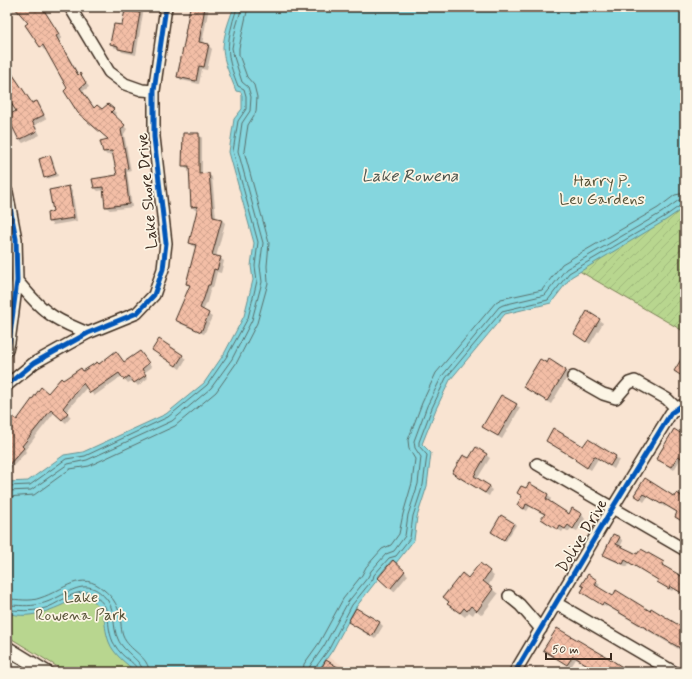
<svg xmlns="http://www.w3.org/2000/svg" width="692" height="679" font-family="Mynerve,sans-serif">
	<style>
		.built { fill: #f3d6c2 }
		.green { fill: #b8d68f; stroke: #7a8056 }
		.garden { fill: url(#garden-furrows); stroke: #7a8056 }
		.water { fill: #85d6de; stroke: #679191 }
		.shadow { fill: #0003 }
		.lines { fill: none; stroke-linecap: round; stroke-linejoin: round }
		.shore { stroke: #596f6b; stroke-width: 1 }
		.building { fill: url(#building-cross-hatch); stroke: #3b2a1e }
		.minor-casing { stroke: #3b2a1e; stroke-width: 14 }
		.major-casing { stroke: #3b2a1e; stroke-width: 16 }
		.minor { stroke: #fcf5e5; stroke-width: 11 }
		.major { stroke: #fcf5e5; stroke-width: 13 }
		.cycleway-casing { stroke: #fcf5e5; stroke-width: 8 }
		.cycleway { stroke: #0057b8; stroke-width: 5 }
		.labels { text-anchor: middle; stroke-width: 3.5; stroke-linejoin: round; paint-order: stroke }
		.park-label { font-size: 16px; fill: #5a553a; stroke: #fcf5e5 }
		.street-label { font-size: 16px; fill: #3b2a1e; stroke: #fcf5e5 }
		.water-label { font-size: 17px; font-style: italic; fill: #4e554e; stroke: #fcf5e5 }
	</style>
	<defs>
		<pattern id="garden-furrows" width="10" height="10" patternUnits="userSpaceOnUse"><rect width="10" height="10" fill="#b8d68f"/><path d="M-1 1l2-2M0 10L10 0M9 11l2-2" fill="none" stroke="#9fb87b"/></pattern>
		<pattern id="building-cross-hatch" width="8" height="8" patternUnits="userSpaceOnUse"><rect width="8" height="8" fill="#f3bea6"/><path d="M0 0l8 8M0 8l8-8" fill="none" stroke="#d1a38e"/></pattern>
	</defs>
	<rect width="100%" height="100%" fill="#f9e4d2"/>
	<filter id="ink" filterUnits="userSpaceOnUse"><feTurbulence type="fractalNoise" baseFrequency=".025" numOctaves="2"/><feDisplacementMap in="SourceGraphic" scale="8" xChannelSelector="R" yChannelSelector="G"/><feConvolveMatrix kernelMatrix="1 2 1 2 8 2 1 2 1" color-interpolation-filters="sRGB"/></filter>
	<g filter="url(#ink)">
		<path class="built" d="M311 646 353 672H295Z"/>
		<path class="green" d="M7 485 195 672H66L7 636Z"/>
		<path class="garden" d="M685 7V332L491 220Z"/>
		<path class="water" d="M234 7H685V207L666 220 571 277 551 303 505 314 450 380 436 409 422 444 431 453 427 486 417 517 414 540 396 563 392 560 377 578 378 579 356 607 332 651 317 672H136C126 663 114 655 109 642 101 620 110 610 86 596H81C58 607 33 621 7 613V482L28 481 64 455 83 452 166 414 204 383 224 354 244 316 253 280 251 266 254 243 229 152 234 119 242 109V96L241 92 236 91C231 77 223 62 223 47 224 34 229 20 234 7Z"/>
		<path class="shadow" d="M15 7H40L62 38 59 40 79 75 83 78 89 87 83 91 95 109 103 111 108 105 116 113 114 116 127 129 124 134 131 171 127 172 132 207 110 210 106 207 104 190 98 191 95 188 118 176 114 154 107 155 104 152 101 141 109 140 69 88 46 49 44 50 41 46 29 24Z
			M127 7H144L136 55 122 52 119 48H115L111 44 123 27Z
			M191 7H209L202 44 208 45 212 49 207 70 202 69 199 84 181 80 178 76 187 34Z
			M7 59 12 65 8 67 33 104 36 102 40 106 46 119 35 125 40 135 23 143 20 140 8 116 18 111 7 95Z
			M199 134 202 138V174H208L212 177 216 218 221 219 225 223 216 257 220 258 224 261 221 273 217 272 213 288 211 287 207 302 203 311 212 317 204 334 179 323 176 319 191 287 187 284 197 247H194L190 243 198 210H195L192 207 190 169H187L184 166Z
			M50 157 52 159 58 176 47 179 45 177Z
			M68 187 72 190 77 221 53 225 49 222 48 214 55 212Z
			M588 313 603 323 590 344 575 334Z
			M153 350 182 356 186 359 180 369Z
			M116 352 125 363 140 352 152 367 144 373 148 378 138 386 133 380 128 383 122 376 94 396 87 387 66 412 71 417 66 423 54 413 25 450 26 452 7 473V424L18 421 63 381 99 365Z
			M549 361 569 374 551 404 524 387 547 364Z
			M516 405 520 408 502 439 483 427Z
			M685 437V461L681 458 674 470 657 459Z
			M588 440 616 457 619 460 614 469 598 459 591 470 547 441 584 448Z
			M476 448 490 458 477 479 492 490 489 496 457 476 454 473 469 460Z
			M645 479 676 498 685 499V523L676 516 678 513 666 506 665 507 648 496 644 502 635 495Z
			M529 485 548 495 551 499 549 502 569 515 573 509 582 515 585 519 577 531 571 528 569 532 564 529 562 532 542 519 545 515 530 506 527 511 522 508 518 505 523 497 518 493 526 490Z
			M514 523 516 525 506 541 492 532Z
			M619 537 623 541 620 547 638 555 663 563 666 567V568L685 579V595L674 589 672 591 662 585 659 581 629 563 627 567 608 558 604 554Z
			M393 562 408 575 394 592 382 581Z
			M489 572 494 576 488 586 498 594 482 615 476 610 473 615 469 612 465 617 449 604 450 603 444 597 469 579Z
			M588 575 600 584 598 588 613 597 650 612 685 630V653L607 606 606 607 586 595Z
			M357 609 380 623 383 626 375 639 352 625 349 622Z
			M557 629 629 672H599L576 659 571 667 548 653 544 650Z
			M535 667 544 672H532Z"/>
		<g class="lines">
			<path class="shore" d="M7 486 30 485 66 459 85 456 168 417 207 385 227 356 248 318 257 281 255 266 258 242 233 151 238 121 246 109V96L244 89 238 86C229 63 225 50 232 25 233 19 236 13 237 7
				M7 491 31 490 68 464 87 460 172 421 211 388 232 359 252 320 262 282 260 266 263 243 238 151 242 123 250 111 251 97 248 87 242 82 234 57 232 48 236 27 242 7
				M7 497 34 495 70 469 89 466 175 426 216 392 237 362 257 323 268 283 267 266 269 243 244 151 248 125 256 112 257 97 254 85 247 77 239 55V48L248 7
				M7 599C18 599 30 602 40 598 63 591 81 569 104 590 111 596 115 601 118 609 122 618 120 628 123 636 129 651 149 656 149 672
				M7 605C18 605 29 607 40 604 65 599 85 570 108 601 116 613 112 627 118 639 123 652 143 661 143 672
				M7 610C19 610 30 612 42 609 57 606 71 590 88 592 117 608 103 619 113 642 115 645 117 649 120 652 125 659 137 663 138 672
				M303 672 304 664 319 643 343 599 362 575 366 567 382 549 391 545 399 534 403 514 412 483 415 459 409 449 408 440 422 403 436 373 496 302 501 299 542 290 562 264 658 208 675 195 685 193
				M309 672 310 666 324 646 348 602 368 577 371 571 386 554 394 551 405 536 408 515 418 484 421 457 415 448 414 441 427 406 442 376 499 307 503 305 545 295 566 269 661 213 679 200 685 199
				M314 672 315 668 329 649 352 605 373 579 374 575 389 558 396 556 410 538 413 516 423 485 427 455 419 446V442L432 408 446 378 502 311 548 300 569 273 664 217 681 205 685 204"/>
		</g>
		<path class="building" d="M14 7H42L59 34 56 36 78 75 80 73 86 83 80 88 94 108 97 105 102 109 108 104 114 109 111 112 125 125 121 130 128 168 125 169 129 204 105 207 103 187 94 188 92 179 117 175 112 151 103 152 100 141 108 139 78 113 64 91 67 88 43 45 40 47 25 25 28 23Z
			M190 7H205L199 42 209 44 204 67 199 66 196 81 177 77 186 34H185Z
			M125 10 140 13 133 52 118 49V46L110 44 114 24 122 25Z
			M7 66 32 103 37 101 44 115 32 121 37 131 19 140 7 116 16 111 7 97Z
			M183 133H199V174L209 173 213 217 222 219 212 255 221 257 217 270 214 269 210 285H208L204 298 200 308 209 313 201 332 175 320 190 285 186 284 196 245 189 243 198 206 191 207 189 166H182Z
			M50 155 56 174 44 178 39 159Z
			M69 186 74 218 48 222 47 213 53 211 49 190Z
			M587 311 600 319 586 342 574 334Z
			M159 339 183 355 176 366 152 350Z
			M116 351 124 362 140 351 149 363 142 369 146 375 134 383 129 376 124 380 119 373 90 393 83 383 63 408 68 413 62 420 51 410 22 446 24 448 7 467V423L12 416 17 420 41 387 48 393 61 378 63 380 81 368 83 371 97 362 99 364Z
			M685 353V378L674 371Z
			M540 359 547 363 549 359 566 370 547 401 523 387Z
			M501 395 517 404 498 436 482 427Z
			M553 428 583 446 588 439 616 456 610 466 594 456 587 468 575 460 576 459 546 441Z
			M674 429 685 436V460L678 456 671 467 656 459Z
			M476 447 487 454 474 476 490 486 485 493 452 473 463 455 469 458Z
			M645 478 675 497 677 493 685 498V523L675 517 677 512 662 503 661 504 644 494 640 499 634 495Z
			M529 483 548 494 546 499 569 514 572 508 582 514 573 529 568 525 565 529 560 526 558 530 541 519 545 514 526 504 524 509 517 505 522 496 517 493 521 486 526 488Z
			M501 515 514 523 504 540 491 532Z
			M613 534 620 537 616 544 637 554 641 549 664 562 662 565 685 578V595L670 586 669 589 657 582 658 580 625 560 623 564 603 555Z
			M393 560 405 571 390 589 378 578Z
			M480 563 490 571 483 581 493 589 477 611 471 606 467 611 464 608 460 613 447 604 449 602 443 597 462 573 468 578Z
			M588 574 597 580 595 585 613 596 616 590 650 611 651 608 685 629V651L603 603 602 605 581 592 584 587 581 585Z
			M356 608 380 622 372 636 348 622Z
			M557 628 607 657 630 672H599L573 656 567 665 543 650Z
			M326 660 346 672H319Z"/>
		<g class="lines">
			<g class="minor-casing">
				<path id="minor" d="M70 7 109 72 125 84 142 90 154 91
					M7 192 16 239 17 281 9 342 7 350
					M17 281C26 291 35 303 47 312 59 322 74 327 88 333
					M573 377 603 394 616 398 629 383 635 381 667 399 677 409
					M7 385 34 363 88 333 137 313 154 295 163 269 166 243 154 137V91L166 7
					M537 464 685 550
					M509 596 520 605 541 629
					M556 603 674 672
					M515 672 613 507 671 413 681 406 685 407"/>
			</g>
			<g class="major-casing">
				<path id="major" d="M7 648 46 672
					M7 666 18 672"/>
			</g>
			<use href="#minor" class="minor"/>
			<use href="#major" class="major"/>
			<g class="cycleway-casing">
				<path id="cycleway" d="M7 192 16 239 17 281 9 342 7 350
					M7 385 34 363 88 333 137 313 154 295 163 269 166 243 154 137V91L166 7
					M515 672 613 507 671 413 681 406 685 407"/>
			</g>
			<use href="#cycleway" class="cycleway"/>
		</g>
	</g>
	<g class="labels">
		<g class="park-label">
			<text x="602" y="186">Harry P.<tspan x="602" dy="18">Leu Gardens</tspan></text>
			<text x="81" y="602">Lake<tspan x="81" dy="18">Rowena Park</tspan></text>
		</g>
		<g class="street-label">
			<text transform="translate(146 191) rotate(-95)" y="6">Lake Shore Drive</text>
			<text transform="translate(581 535) rotate(-59)" y="6">Dolive Drive</text>
		</g>
		<g class="water-label">
			<text x="410" y="181">Lake Rowena</text>
		</g>
	</g>
	<rect width="692" height="679" fill="none" stroke="#fcf5e5" stroke-width="24"/>
	<rect x="12" y="12" width="668" height="655" fill="none" stroke="#3b2a1e" stroke-width="1.5" filter="url(#ink)"/>
	<path d="M546 653v6h65v-6" fill="none" stroke="#3b2a1e" stroke-width="2"/>
	<text x="552" y="653" font-size="12" fill="#3b2a1e" stroke="#fcf5e5" stroke-width="3" paint-order="stroke">50 m</text>
</svg>
